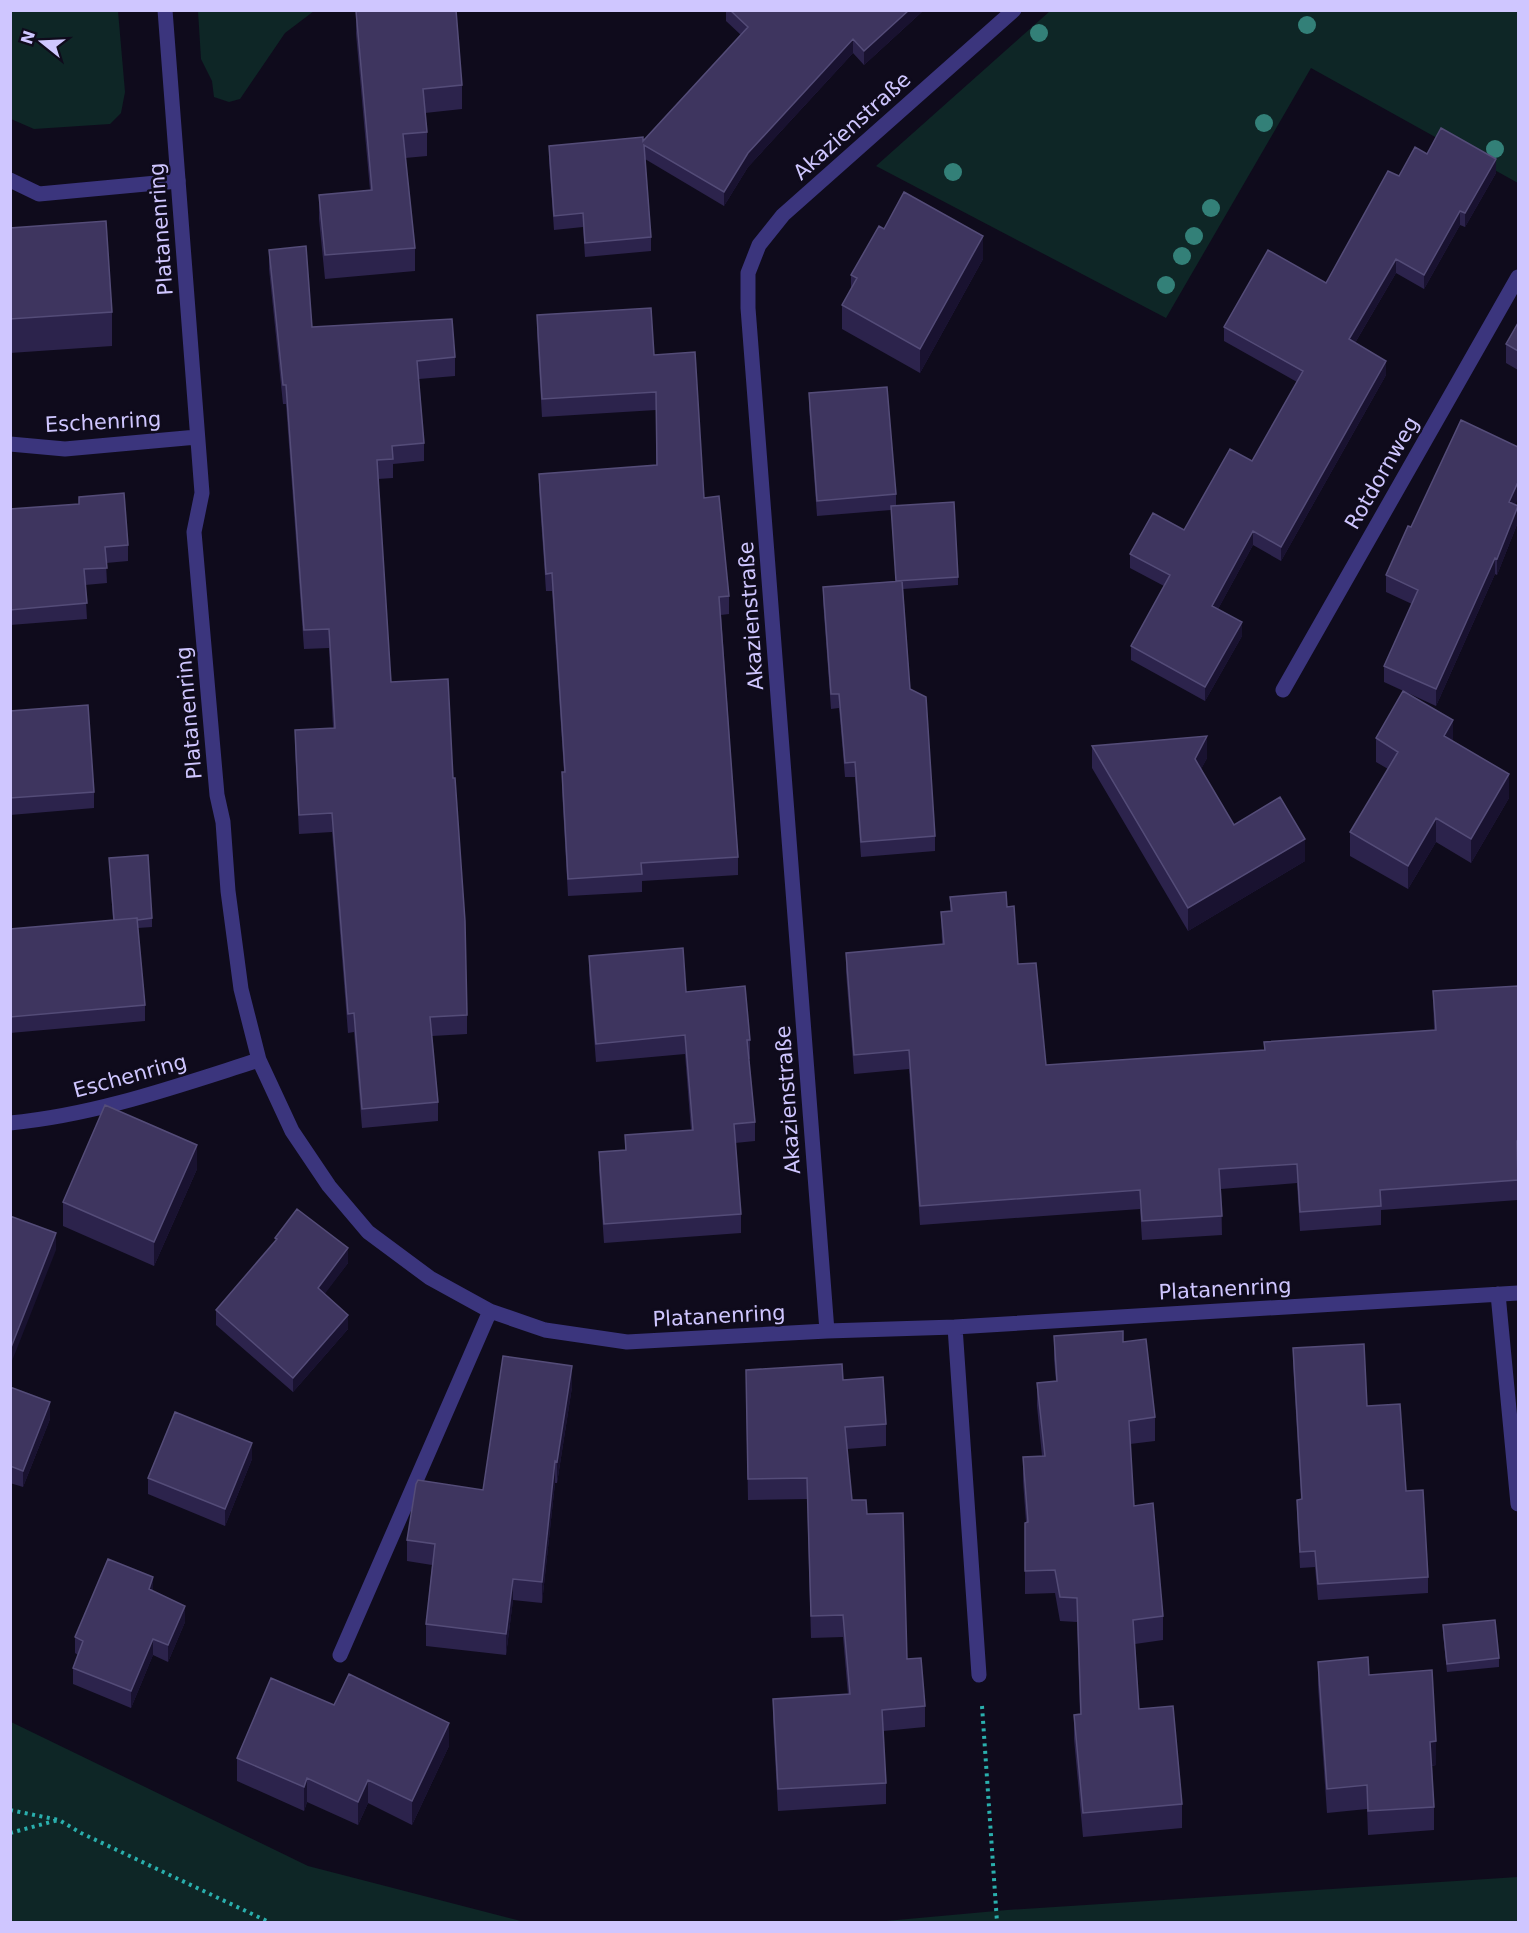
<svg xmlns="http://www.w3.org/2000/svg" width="1529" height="1933" font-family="'DejaVu Sans',sans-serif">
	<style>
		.green { fill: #0e2626 }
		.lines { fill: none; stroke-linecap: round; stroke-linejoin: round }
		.path { stroke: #2aafad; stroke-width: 4; stroke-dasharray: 3 4.5; stroke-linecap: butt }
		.service { stroke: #3b357d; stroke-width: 15 }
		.minor { stroke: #3b357d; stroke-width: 15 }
		.tree { fill: #338078 }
		.wall { fill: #2c234c }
		.shaded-wall { fill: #191230 }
		.building { fill: #3e355f; stroke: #544c78; stroke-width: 1.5 }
		.labels { text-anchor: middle; stroke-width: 5; stroke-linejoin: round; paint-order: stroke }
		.street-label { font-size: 21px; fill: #cfc6ff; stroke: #0f0b1c }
	</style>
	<rect width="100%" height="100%" fill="#0f0b1c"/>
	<path class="green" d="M10 11H118L125 92 121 113 110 124 34 129 11 119Z
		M198 11V10L314 11 285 33 240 99 229 102 214 97 212 81 201 59Z
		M1050 11H1518V183L1311 68 1166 318 876 166Z
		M11 1722 308 1866 521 1921 620 1922H11Z
		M1518 1877V1922H875L1007 1910Z"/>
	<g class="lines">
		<path class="path" d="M982 1706 997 1922
			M10 1810 59 1820 81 1833 269 1922
			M10 1833 58 1820"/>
		<path class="service" d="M10 180 39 194 178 181"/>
		<path class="minor" d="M165 10 202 493 194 532 217 795 223 822 228 891 241 989 259 1060 292 1131 329 1186 368 1232 430 1278 490 1311 545 1330 627 1342 827 1331 955 1327 1518 1293
			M10 444 65 449 197 437
			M1283 690 1518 277
			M10 1123C96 1115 177 1086 259 1060
			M1498 1294 1518 1504
			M955 1327 979 1675
			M827 1331 748 308V273L759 245 783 215 1014 10
			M340 1655 490 1311"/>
	</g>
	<g class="tree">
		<circle cx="1307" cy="25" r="9"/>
		<circle cx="1039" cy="33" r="9"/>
		<circle cx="1264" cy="123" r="9"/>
		<circle cx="1495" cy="149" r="9"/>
		<circle cx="953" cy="172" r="9"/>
		<circle cx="1211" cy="208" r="9"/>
		<circle cx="1194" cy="236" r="9"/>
		<circle cx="1182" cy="256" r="9"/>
		<circle cx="1166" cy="285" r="9"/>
	</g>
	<path class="wall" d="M726 10H924L864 65 853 53 748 167 724 206 645 159 651 237V251L585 257 583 227 554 230 549 160V146L643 141 741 35 726 21Z
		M356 11 462 85V109L425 113 427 132V156L405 158 415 248V271L325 279 319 219V195L370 190 356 34Z
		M1427 154 1496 173 1465 227 1460 225 1424 289 1396 273 1355 343 1386 375 1281 561 1253 545 1218 609 1242 636 1205 701 1131 660V646L1164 586 1130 568V554L1184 530 1252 461 1297 382 1224 341V327L1326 283 1399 176Z
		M10 228 112 312V346L10 353Z
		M884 229 983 259 920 373 842 329V305L851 289V275Z
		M269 250 312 327 455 357V376L419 379 424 443V461L393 464V478L378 479 391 682 453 778 467 1015V1034L432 1036 438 1102V1121L362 1128 354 1032 348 1033 332 832 299 834 295 748V730L333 728 329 648 304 649 286 404H283L269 269Z
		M537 315 654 355 704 498 729 596V614L721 615 738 857V875L642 881V892L568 896 562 790V772H564L552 591H546L539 491V474L656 465V410L542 417 537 333Z
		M1518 323V370L1506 363V344Z
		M809 393 896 494V505L958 577V585L903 589 910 689 935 836V851L861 857 855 777H845L839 708 831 709 823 601V587L896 581 891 510 817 516 809 408Z
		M1516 505 1518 522 1497 575 1495 574 1436 706 1384 682V666L1412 604 1386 592V575L1411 527Z
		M10 509 128 545V561L106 563 107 583 85 585 87 619 10 625Z
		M10 711 94 792V808L10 815Z
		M1376 738 1453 742 1509 798 1471 863 1436 842 1408 889 1350 856V832L1388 769 1376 762Z
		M1092 746 1207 758 1201 769 1234 825 1305 861 1188 931 1092 768Z
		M109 858 152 918V927L138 928 145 1005V1021L10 1033V929L113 920Z
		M950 897 1007 907 1018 964 1046 1065 1264 1050V1042L1434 1030 1433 991 1518 986V1200L1381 1210V1225L1300 1231 1297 1183 1221 1189 1222 1235 1142 1240 1140 1209 920 1225 909 1069 854 1074 846 972V953L942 944 941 912 950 911Z
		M589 956 686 992 750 1040V1059H749L755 1122V1141L735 1143 741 1214V1233L604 1243 599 1171V1152L625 1150V1135L691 1130 685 1054 596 1062 589 974Z
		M197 1169 154 1266 63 1226V1202Z
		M275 1238 348 1263 324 1294 348 1329 293 1392 216 1325V1310L275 1242Z
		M1054 1336 1123 1342 1155 1417V1441L1130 1444 1134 1506 1163 1616V1640L1135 1644 1139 1709 1182 1804V1828L1083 1837 1074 1739V1715H1080L1077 1622 1060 1621 1055 1593 1025 1594V1523L1026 1522 1023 1481V1457L1042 1456 1037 1406V1383L1056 1381 1054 1360Z
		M1293 1348 1367 1406 1406 1491 1428 1577V1593L1318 1600 1315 1567 1300 1568 1297 1515V1500L1301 1499 1293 1364Z
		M843 1380 886 1424V1446L847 1449 852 1500 867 1514 907 1659 925 1706V1727L883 1731 886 1783V1804L778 1811 773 1720V1699L848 1695 843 1637 811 1638 807 1499 748 1500 746 1392Z
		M10 1387 50 1419 23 1487 10 1483Z
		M572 1387 557 1483H555L542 1603 513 1600 506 1655 426 1646V1624L432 1565 407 1561V1540L483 1490Z
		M252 1459 225 1526 148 1494V1478Z
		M153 1591 185 1622 168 1662 153 1655 131 1708 73 1684V1668L78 1655 75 1653V1637Z
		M1443 1625 1499 1658V1667L1447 1672 1443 1634Z
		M1318 1662 1369 1675 1436 1765 1432 1766 1434 1807V1830L1368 1835 1367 1809 1327 1813 1318 1686Z
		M334 1705 449 1746 412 1825 368 1803 358 1825 307 1802 304 1811 237 1781V1758Z"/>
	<path class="shaded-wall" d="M909 10H924L864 65V51Z
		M853 39V53L748 167 724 206V192L748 153Z
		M1496 159V173L1465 227V213Z
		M1460 211V225L1424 289V275Z
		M983 236V259L920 373V349Z
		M1396 259V273L1349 353V339Z
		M1386 361V375L1281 561V547Z
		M1518 482V499L1509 518V502Z
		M1518 506V522L1497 575V559Z
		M1253 531V545L1212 620V606Z
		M1495 558V574L1436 706V689Z
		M1242 622V636L1205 701V687Z
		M1453 720V744L1444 736Z
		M1207 736V758L1195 781V759Z
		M1509 774V798L1471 863V839Z
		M1436 818V842L1408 889V866Z
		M1305 839V861L1188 931V908Z
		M197 1145V1169L154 1266V1242Z
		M56 1233V1250L10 1366V1350Z
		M348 1248V1263L318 1303V1288Z
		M348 1315V1329L293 1392V1378Z
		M572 1366V1387L557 1483V1462Z
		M50 1402V1419L23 1487V1471Z
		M252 1443V1459L225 1526V1509Z
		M555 1461V1483L542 1603V1582Z
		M153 1577V1594L149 1589Z
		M513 1579V1600L506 1655V1634Z
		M185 1606V1622L168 1662V1645Z
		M153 1639V1655L131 1708V1691Z
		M449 1723V1746L412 1825V1801Z
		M1436 1741V1765L1430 1766V1742Z
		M307 1778V1802L304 1811V1787Z
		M368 1780V1803L358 1825V1802Z"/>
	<path class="building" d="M456 10 462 85 423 89 427 132 403 134 415 248 325 255 319 195 372 190 356 11Z
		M730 10H909L864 51 853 39 748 153 724 192 644 145 651 237 585 243 583 213 554 216 549 146 643 137V141L748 27Z
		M1441 128 1496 159 1465 213 1460 211 1424 275 1396 259 1349 339 1386 361 1281 547 1253 531 1212 606 1242 622 1205 687 1131 646 1170 575 1130 554 1153 513 1184 530 1230 449 1252 461 1303 371 1224 327 1268 250 1326 283 1388 171 1399 176 1415 147 1427 154Z
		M904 192 983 236 920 349 842 305 857 278 851 275 879 226 884 229Z
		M106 221 112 312 10 319V228Z
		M306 246 312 327 452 319 455 357 417 361 424 443 392 446 393 459 377 460 391 682 448 679 453 778H455L465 921 467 1015 430 1017 438 1102 362 1109 354 1013 348 1014 332 813 299 815 295 730 335 728 329 629 304 630 286 385H283L269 250Z
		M651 308 654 355 695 352 704 498 719 496 729 596 719 597 738 857 641 863 642 874 568 879 562 772H565L552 573 546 574 539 474 657 465 656 392 542 399 537 315Z
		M1518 323V351L1506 344Z
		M887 387 896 494 817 501 809 393Z
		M1461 420 1518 447V482L1509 502 1518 506 1497 559 1495 558 1436 689 1384 666 1418 590 1386 575 1408 526 1411 527Z
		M124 493 128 545 105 547 107 568 84 569 87 603 10 610V509L79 504V497Z
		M954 502 958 577 896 581 891 506Z
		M902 581 910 689 926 697 935 836 861 842 855 762 845 763 839 694H831L823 587Z
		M1403 691 1453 720 1444 736 1509 774 1471 839 1436 818 1408 866 1350 832 1398 752 1376 738Z
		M88 705 94 792 10 798V711Z
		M1207 736 1195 759 1234 825 1280 797 1305 839 1188 908 1092 746Z
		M148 855 152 918 138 920 137 918 114 920 109 858Z
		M1006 892 1007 907 1014 906 1018 964 1036 963 1046 1065 1265 1050 1264 1042 1436 1030 1433 991 1518 986V1141H1517L1518 1180 1380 1190 1381 1206 1300 1212 1297 1164 1219 1169 1222 1216 1142 1221 1140 1190 920 1206 909 1050 854 1055 846 953 944 944 941 912 952 911 950 897Z
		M137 918 145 1005 10 1017V929Z
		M683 948 686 992 745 986 750 1040H747L755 1122 734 1124 741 1214 604 1224 599 1152 626 1150 625 1135 693 1130 685 1035 596 1044 589 956Z
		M105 1105 197 1145 154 1242 63 1202Z
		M297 1209 348 1248 318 1288 348 1315 293 1378 216 1310 277 1239 275 1238Z
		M10 1216 56 1233 10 1350Z
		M1123 1331V1342L1146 1339 1155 1417 1129 1421 1134 1506 1153 1503 1163 1616 1133 1620 1139 1709 1173 1706 1182 1804 1083 1813 1074 1715 1081 1714 1077 1598 1060 1597 1055 1570 1025 1571V1523L1028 1522 1023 1457 1045 1456 1037 1383 1057 1381 1054 1336Z
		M1364 1344 1367 1406 1400 1404 1406 1491 1423 1490 1428 1577 1318 1584 1315 1551 1300 1552 1297 1500 1302 1499 1293 1348Z
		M503 1356 572 1366 557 1462 555 1461 542 1582 513 1579 506 1634 426 1624 435 1544 407 1540 416 1484 418 1480 483 1490Z
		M842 1364 843 1380 883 1377 886 1424 845 1427 852 1500H866L867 1514 903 1513 907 1659 921 1658 925 1706 882 1710 886 1783 778 1789 773 1699 850 1694 843 1615 811 1616 807 1478 748 1479 746 1370Z
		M10 1387 50 1402 23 1471 10 1466Z
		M175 1412 252 1443 225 1509 148 1478Z
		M108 1559 153 1577 149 1589 185 1606 168 1645 153 1639 131 1691 73 1668 83 1641 75 1637Z
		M1495 1620 1499 1658 1447 1664 1443 1625Z
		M1368 1657 1369 1675 1432 1670 1436 1741 1430 1742 1434 1807 1368 1811 1367 1785 1327 1789 1318 1662Z
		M349 1674 449 1723 412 1801 368 1780 358 1802 307 1778 304 1787 237 1758 271 1678 334 1705Z"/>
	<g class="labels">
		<g class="street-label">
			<text transform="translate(852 126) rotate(-42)" y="7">Akazienstraße</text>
			<text transform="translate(161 229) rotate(-94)" y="7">Platanenring</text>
			<text transform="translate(103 422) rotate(-3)" y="7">Eschenring</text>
			<text transform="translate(1382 473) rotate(-60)" y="7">Rotdornweg</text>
			<text transform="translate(751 616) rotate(-94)" y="7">Akazienstraße</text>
			<text transform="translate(189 713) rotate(-95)" y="7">Platanenring</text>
			<text transform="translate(130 1076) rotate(-15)" y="7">Eschenring</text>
			<text transform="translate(788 1100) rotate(-94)" y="7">Akazienstraße</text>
			<text transform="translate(1225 1289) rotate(-3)" y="7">Platanenring</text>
			<text transform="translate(719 1316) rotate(-3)" y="7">Platanenring</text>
		</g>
	</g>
	<rect width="1529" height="1933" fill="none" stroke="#cfc6ff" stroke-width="24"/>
	<g transform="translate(42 42) rotate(288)" stroke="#0f0b1c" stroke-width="4.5" paint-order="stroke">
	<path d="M0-4.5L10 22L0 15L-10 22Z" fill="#cfc6ff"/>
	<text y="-9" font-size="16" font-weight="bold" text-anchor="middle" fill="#cfc6ff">N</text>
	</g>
</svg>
